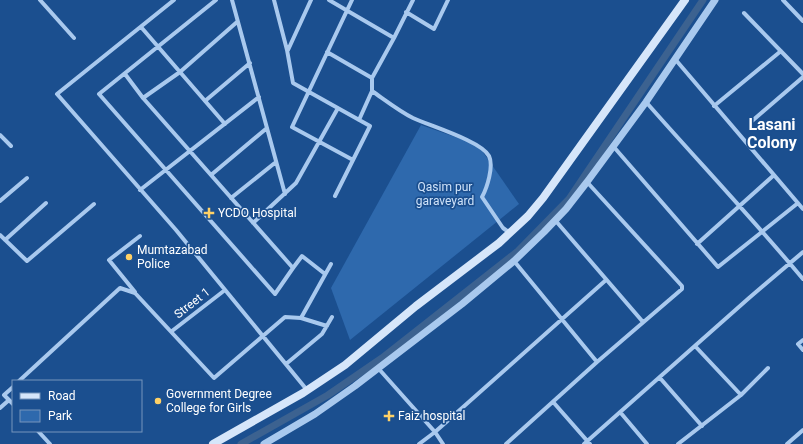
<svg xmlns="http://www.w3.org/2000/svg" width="803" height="444" font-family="Roboto,sans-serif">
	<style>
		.green { fill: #2e69ad }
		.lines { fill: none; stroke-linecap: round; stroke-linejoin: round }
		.canal { stroke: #3c6290; stroke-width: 7 }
		.minor { stroke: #a9c9ee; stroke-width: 4 }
		.tertiary { stroke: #a9c9ee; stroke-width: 7 }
		.secondary { stroke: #d6e6fa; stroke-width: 8 }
		.poi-dot { fill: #ffd166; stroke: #1b4f8f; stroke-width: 1.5 }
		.labels { text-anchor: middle; stroke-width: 3.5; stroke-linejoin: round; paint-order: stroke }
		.park-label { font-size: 12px; fill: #cfe3fa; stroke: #1b4f8f }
		.poi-label { font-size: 12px; fill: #fff; stroke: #1b4f8f; text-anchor: start }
		.street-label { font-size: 12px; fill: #fff; stroke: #1b4f8f }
		.district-label { font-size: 16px; font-weight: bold; fill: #fff; stroke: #1b4f8f }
	</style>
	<rect width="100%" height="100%" fill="#1b4f8f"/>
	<path class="green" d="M421 125 478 145 519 204 350 340 331 288Z"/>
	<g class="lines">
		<path class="canal" d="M241 444 328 395 382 358 518 251 569 199 703 0"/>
		<path class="minor" d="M40 0 74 38
			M174 0 57 94 176 230 307 390
			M232 0 285 194
			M274 0 287 50 293 83 370 126 335 196
			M329 0 394 38 413 0
			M352 0 292 127 353 160
			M783 0 803 21
			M406 12 434 29 448 0
			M744 13 803 74
			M141 27 225 124
			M288 50 311 0
			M327 52 372 78
			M675 59 803 209
			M125 74 143 98 293 268 275 294 99 94 216 0
			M372 91C385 100 399 111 413 118 430 126 481 141 489 156 494 166 487 188 482 197L503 228 510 233
			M143 98 180 72 237 22
			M205 101 250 63
			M646 102C698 161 752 218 803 279
			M714 106 781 51
			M359 120 372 91V78L394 38
			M752 121 803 77
			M0 135 11 146
			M613 146 718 267 798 203
			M211 175 267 128
			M140 190 259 97
			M231 198 276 162
			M0 201 27 178
			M555 220 643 322
			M253 223 296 183 338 108
			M0 235 27 261 94 204
			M5 240 46 203
			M697 244 774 175
			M514 261 597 362
			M293 268 302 256 325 274
			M135 292 109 260 140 236
			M301 318 331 264
			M172 331 225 290
			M803 340 798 344 803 350
			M695 346 741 395
			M286 364 322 334 332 317
			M378 368 435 432 419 444
			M660 378 702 426
			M19 381 120 288 135 293 214 378 285 317 301 318 327 326
			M13 387 4 395 13 404
			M554 403 590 444
			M0 408 9 400
			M620 412 647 444
			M38 431 50 444
			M443 444 435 432 606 280
			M506 444 597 362 682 289V286L587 182
			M584 444 749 298 803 252
			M678 444 741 395 768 368
			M787 444 803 430"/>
		<path class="tertiary" d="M264 444 315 414 355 386 462 304 514 261 544 232 566 209 587 182 646 102 715 0"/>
		<path class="secondary" d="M213 444 303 393 345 365 416 306 499 243 528 216 543 198 685 0"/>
	</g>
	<g class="poi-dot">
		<path d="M207 207h4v4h4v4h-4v4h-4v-4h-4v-4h4z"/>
		<circle cx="129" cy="257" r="4"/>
		<circle cx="158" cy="401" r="4"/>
		<path d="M387 410h4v4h4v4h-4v4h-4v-4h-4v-4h4z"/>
	</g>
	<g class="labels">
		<g class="park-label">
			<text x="445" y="191">Qasim pur<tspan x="445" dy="14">garaveyard</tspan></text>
		</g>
		<g class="poi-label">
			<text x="218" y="217">YCDO Hospital</text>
			<text x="137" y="254">Mumtazabad<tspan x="137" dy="14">Police</tspan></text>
			<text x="166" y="398">Government Degree<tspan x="166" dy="14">College for Girls</tspan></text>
			<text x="398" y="420">Faiz hospital</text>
		</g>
		<g class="street-label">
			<text transform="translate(192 303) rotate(-38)" y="4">Street 1</text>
		</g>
		<g class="district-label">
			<text x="772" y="130">Lasani<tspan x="772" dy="18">Colony</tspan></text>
		</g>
	</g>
	<rect x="12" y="380" width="130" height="52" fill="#1b4f8f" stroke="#7695bc"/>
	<rect x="20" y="393" width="20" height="6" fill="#d6e6fa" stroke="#7695bc"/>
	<text x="48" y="400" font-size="12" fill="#ffffff">Road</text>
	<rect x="20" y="410" width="20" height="12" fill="#2e69ad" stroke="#7695bc"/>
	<text x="48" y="420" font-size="12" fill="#ffffff">Park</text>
</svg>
